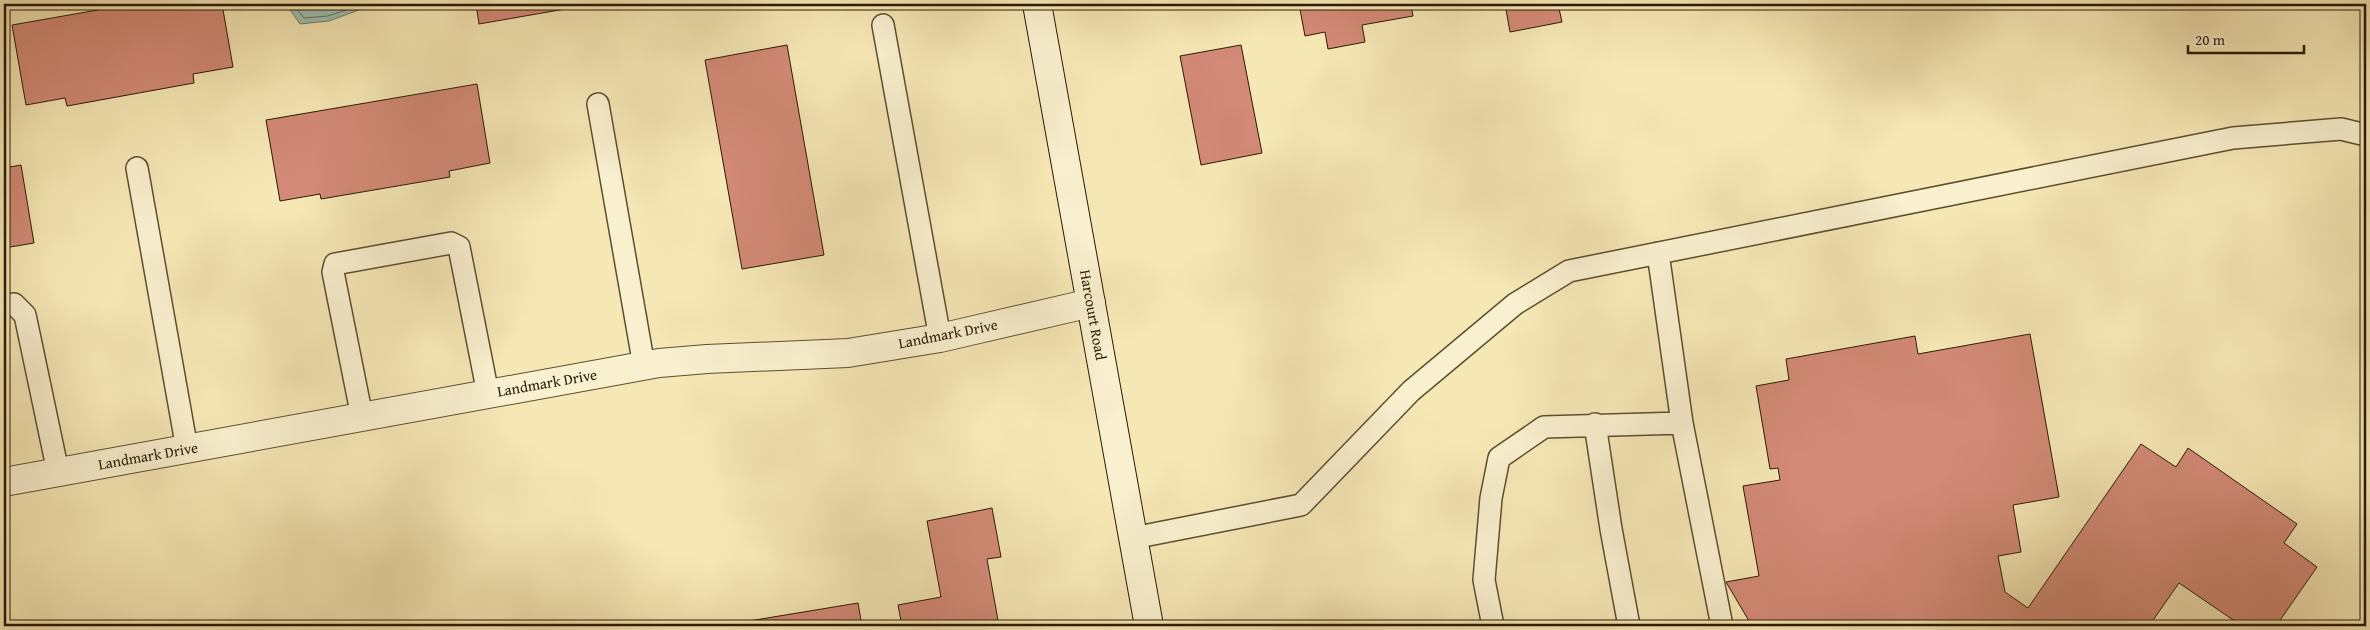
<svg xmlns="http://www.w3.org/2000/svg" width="2370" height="630" font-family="'Gentium Book Plus',serif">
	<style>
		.water { fill: #9dc0b1; stroke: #6f7e6c }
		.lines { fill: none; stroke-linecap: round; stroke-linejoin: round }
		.shore { stroke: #646d5b; stroke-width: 1 }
		.building { fill: #d38a77; stroke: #2a1a05 }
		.lane-casing { stroke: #5d4e31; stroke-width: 24 }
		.street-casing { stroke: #5d4e31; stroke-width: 30 }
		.secondary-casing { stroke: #2a1a05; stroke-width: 30 }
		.lane { stroke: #f9f0cf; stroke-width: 21 }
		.street { stroke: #f9f0cf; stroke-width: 28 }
		.secondary { stroke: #f9f0cf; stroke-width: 28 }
		.labels { text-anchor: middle; stroke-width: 4.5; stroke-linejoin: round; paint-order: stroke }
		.street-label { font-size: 15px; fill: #2a1a05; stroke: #f9f0cf }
	</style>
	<rect width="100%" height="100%" fill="#f6e8b5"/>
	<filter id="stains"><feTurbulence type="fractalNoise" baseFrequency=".004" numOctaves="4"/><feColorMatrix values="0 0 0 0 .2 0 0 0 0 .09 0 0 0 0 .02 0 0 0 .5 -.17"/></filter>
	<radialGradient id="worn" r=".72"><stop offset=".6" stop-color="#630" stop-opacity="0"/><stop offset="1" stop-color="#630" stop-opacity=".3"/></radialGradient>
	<path class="water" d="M286 4H375L329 21 300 24Z"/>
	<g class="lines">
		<path class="shore" d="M293 4 304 18 328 16 364 4"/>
	</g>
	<path class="building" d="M132 4H222L233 67 193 74 194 83 67 106 65 98 26 105 12 25Z
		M476 4H594L479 24Z
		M1299 4H1411L1413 16 1362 25 1365 42 1328 49 1325 32 1305 36Z
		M1505 4H1558L1562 22 1510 32Z
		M787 45 824 255 742 269 705 60Z
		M1241 45 1262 153 1201 165 1180 56Z
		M477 84 490 163 449 171 450 177 321 199 320 194 280 201 266 120Z
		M21 165 34 243 4 248V168Z
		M2030 334 2059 497 2013 505 2021 552 1998 556 2005 592 2028 608 2141 444 2176 467 2188 448 2297 524 2284 543 2317 567 2276 626H2242L2179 583 2149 626H1752L1726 582 1759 576 1743 486 1780 480 1778 468 1770 469 1756 386 1789 380 1786 359 1915 336 1918 354Z
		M992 508 1001 557 987 559 999 626H902L898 605 941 597 927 521Z
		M858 603 862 626H750L749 621Z
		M693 622 694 626H671Z"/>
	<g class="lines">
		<g class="lane-casing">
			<path id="lane" d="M883 25 940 338
				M598 104 644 366
				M137 168 187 449
				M4 306 14 304 25 315 58 472
				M362 417 333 272 335 264 451 243 459 247 488 394
				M1682 423 1722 626
				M1595 424 1611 529 1629 626
				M1133 538 1301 505 1411 391 1515 304 1569 271 2233 138 2341 129 2366 135
				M1493 626 1484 580 1491 498 1499 458 1544 427 1682 423 1658 253"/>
		</g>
		<g class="street-casing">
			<path id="street" d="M4 482 659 363 707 359 848 353 940 338 1091 303"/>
		</g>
		<g class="secondary-casing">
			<path id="secondary" d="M1037 4 1149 626"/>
		</g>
		<use href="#lane" class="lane"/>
		<use href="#street" class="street"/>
		<use href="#secondary" class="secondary"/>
	</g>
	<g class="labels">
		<g class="street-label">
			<text transform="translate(1093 315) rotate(80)" y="5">Harcourt Road</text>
			<text transform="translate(948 334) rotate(-11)" y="5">Landmark Drive</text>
			<text transform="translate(547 383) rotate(-10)" y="5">Landmark Drive</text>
			<text transform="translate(148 456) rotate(-10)" y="5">Landmark Drive</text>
		</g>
	</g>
	<rect width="2370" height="630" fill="none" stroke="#f6e8b5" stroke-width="20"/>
	<rect x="5" y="5" width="2360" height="620" fill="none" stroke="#2a1a05" stroke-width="2.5"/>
	<rect x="10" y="10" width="2350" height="610" fill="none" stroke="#2a1a05"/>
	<path d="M2188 45v8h116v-8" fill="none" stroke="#2a1a05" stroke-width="2.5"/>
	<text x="2195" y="45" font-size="15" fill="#2a1a05" stroke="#f9f0cf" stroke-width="4" paint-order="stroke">20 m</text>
	<rect width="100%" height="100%" filter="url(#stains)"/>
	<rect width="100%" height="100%" fill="url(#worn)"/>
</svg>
